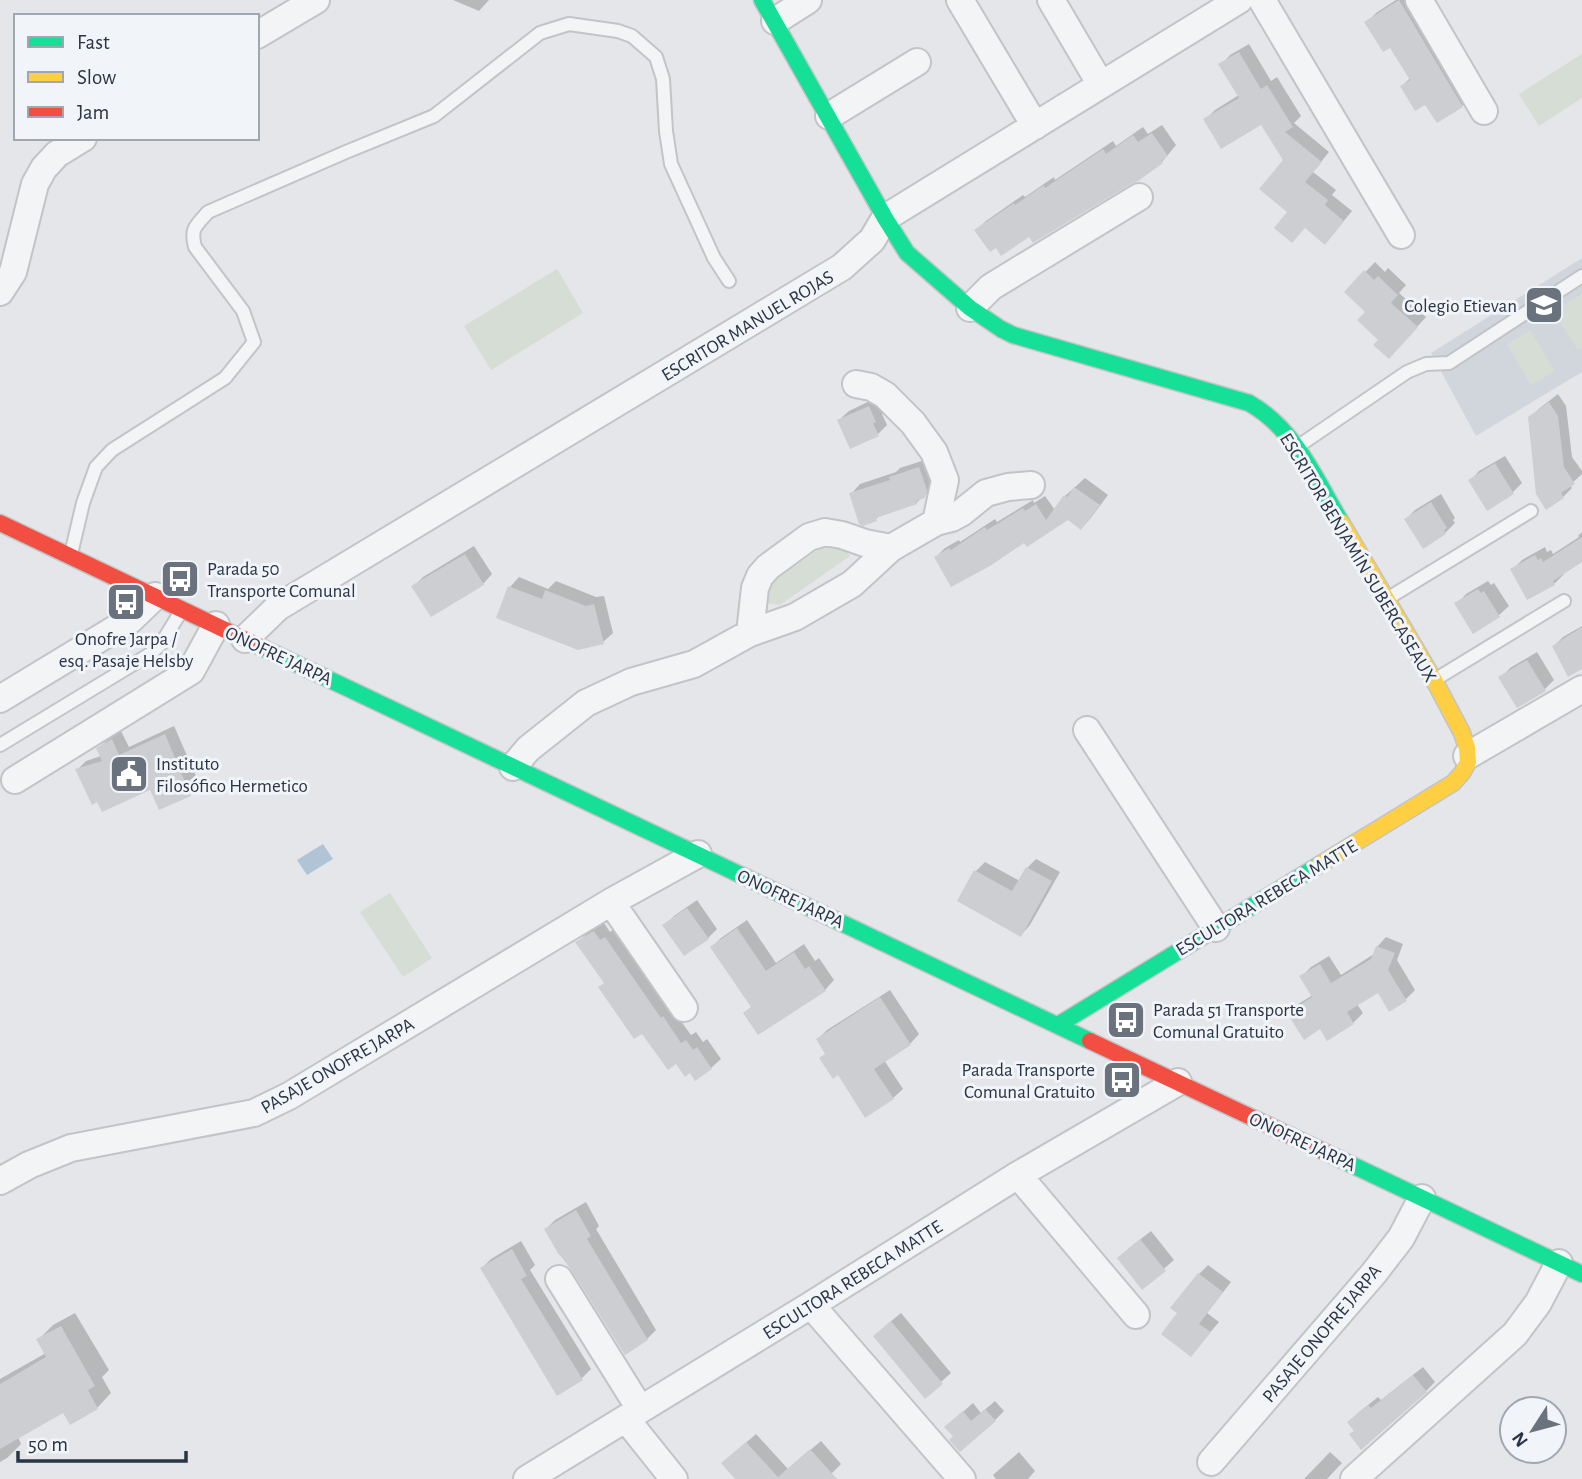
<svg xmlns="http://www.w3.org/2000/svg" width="1582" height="1479" font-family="'Alegreya Sans',sans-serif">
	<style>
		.built { fill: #d1d6dc }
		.green { fill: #d5ddd4 }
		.water { fill: #b1c4d5 }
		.shadow { fill: #0003 }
		.building { fill: #ccced1 }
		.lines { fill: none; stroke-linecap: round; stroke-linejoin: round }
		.lane-casing { stroke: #c2c4c7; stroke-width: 16 }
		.street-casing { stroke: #c2c4c7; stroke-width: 30 }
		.fast-casing { stroke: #c2c4c7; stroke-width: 19 }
		.slow-casing { stroke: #c2c4c7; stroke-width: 19 }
		.jam-casing { stroke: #c2c4c7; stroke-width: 19 }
		.lane { stroke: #f3f4f6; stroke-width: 12 }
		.street { stroke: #f3f4f6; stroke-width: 26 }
		.fast { stroke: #16e098; stroke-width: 16 }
		.slow { stroke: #ffcf43; stroke-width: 16 }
		.jam { stroke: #f24e42; stroke-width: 16 }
		.labels { text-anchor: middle; stroke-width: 6; stroke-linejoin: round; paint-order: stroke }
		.poi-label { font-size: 19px; fill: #293444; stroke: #f1f4f8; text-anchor: start }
		.street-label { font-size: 19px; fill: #293444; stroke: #f1f4f8 }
	</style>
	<rect width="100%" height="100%" fill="#e4e6e9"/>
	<path class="built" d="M1582 258V372L1476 436 1431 353Z"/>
	<path class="green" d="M1582 54V98L1539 126 1519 94Z
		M557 269 583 313 491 370 464 326Z
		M1582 294V348L1578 350 1553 312Z
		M1530 330 1555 371 1531 385 1507 344Z
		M836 537 850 556 780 605 767 603 769 584Z
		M390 893 432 958 403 977 360 912Z"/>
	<path class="water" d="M323 844 333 859 307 875 297 860Z"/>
	<path class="shadow" d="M453 0H489L479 11Z
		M1396 0H1414L1472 96 1462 106 1437 121 1425 102 1402 86 1410 78 1390 46 1367 22 1376 13Z
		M1249 44 1271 81 1277 77 1301 116 1294 123 1329 152 1313 172 1336 190 1332 195 1352 211 1334 233 1306 226 1289 212 1285 160 1262 123 1205 120 1215 110 1239 95 1221 65 1230 55Z
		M1162 125 1176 145 1162 162 1029 234 996 246 976 230 986 221 1023 195 1025 197 1054 177 1055 180 1113 141 1116 146 1143 127 1148 134Z
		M1375 262 1385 272 1388 268 1406 285 1399 293 1426 317 1398 348 1381 340 1367 312 1346 292Z
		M1558 394 1566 406 1572 457 1582 471V474L1570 485 1572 488 1563 497 1547 507 1530 417 1540 408Z
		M878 397 885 411 882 414 887 425 878 434 839 420 849 411Z
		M1505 456 1522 483 1513 492 1470 481 1479 471Z
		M928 459 934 487 916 503 880 515 876 519 851 494 860 484 896 472 900 468Z
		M1085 478 1108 495 1090 519 1081 528 1068 518 1024 540 936 557 945 548 959 540 960 542 995 519 997 522 1033 500 1034 503 1045 496 1055 510 1065 496Z
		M1441 494 1455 518 1453 520 1455 523 1445 533 1423 547 1406 519 1415 510Z
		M1582 532V560L1563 573 1564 574 1554 584 1528 598 1513 569 1522 560 1545 547 1547 552 1551 550 1553 554 1579 537 1578 536Z
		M474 546 492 574 483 584 414 586 423 577Z
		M519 577 548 589 556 581 596 597 604 596 613 633 603 642 510 587Z
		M1488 581 1491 585 1494 583 1509 606 1499 615 1474 631 1457 604 1466 594Z
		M1582 626V667L1554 646 1563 637Z
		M1537 652 1554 680 1545 689 1518 706 1501 678 1510 668Z
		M174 726 200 785 190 794 160 808 151 788 98 800 77 770 86 761 101 756 98 749 108 739 121 731 129 747Z
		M1036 859 1060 872 1030 925 1021 935 959 900 976 871 985 862 1020 881 1027 868Z
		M697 900 717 929 708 938 665 925 674 916Z
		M747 920 776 963 804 944 815 961 819 958 834 980 825 990 752 1006 712 947 721 938Z
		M604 923 610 932 614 929 691 1035 696 1032 703 1042 707 1039 721 1059 711 1068 696 1079 605 982 578 942 587 933Z
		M1386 937 1403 944 1397 960 1415 990 1406 999 1390 1009 1378 991 1357 1004 1363 1013 1353 1023 1327 1038 1321 1027 1289 1013 1298 1004 1313 995 1302 976 1311 967 1329 956 1341 975 1374 954 1377 947Z
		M890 990 919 1034 910 1044 884 1060 903 1089 893 1098 839 1073 818 1039 827 1030Z
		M586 1202 599 1226 596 1229 656 1330 647 1339 546 1229 555 1220Z
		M1151 1231 1174 1260 1143 1287 1128 1249Z
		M521 1241 535 1265 530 1270 591 1369 582 1378 558 1393 482 1268 491 1259Z
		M1208 1265 1231 1282 1207 1313 1219 1322 1191 1355 1180 1312 1199 1274Z
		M75 1313 109 1370 102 1377 111 1393 97 1408 64 1411 18 1437 21 1444 7 1458 0 1462V1379L46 1353 38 1340 53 1325Z
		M901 1313 951 1373 941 1382 884 1327Z
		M1423 1367 1435 1382 1426 1391 1355 1430 1349 1422 1358 1413 1378 1397 1381 1400Z
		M995 1401 1004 1411 995 1420 955 1436 956 1418 973 1403 981 1413Z
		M756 1434 788 1469 821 1441 841 1464 826 1479H737L733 1454Z
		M1019 1452 1035 1471 1028 1479H996L993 1475Z
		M1330 1452 1342 1463 1327 1479H1304Z"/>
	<path class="building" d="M1399 0 1463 107 1437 123 1425 105 1415 111 1400 86 1410 80 1390 48 1383 52 1364 22Z
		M1239 52 1261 89 1267 85 1293 127 1285 132 1322 162 1305 182 1328 200 1325 205 1344 221 1325 245 1305 228 1292 243 1274 228 1287 212 1259 189 1283 160 1261 125 1221 149 1203 119 1239 98 1218 64Z
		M1152 133 1168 156 1161 161 1163 163 1138 181 1131 184 1033 243 1029 237 1001 256 996 248 990 252 974 230 1014 203 1015 205 1044 185 1045 188 1103 149 1106 154 1133 135 1138 142Z
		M1364 270 1374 280 1378 276 1398 295 1391 303 1418 327 1389 359 1373 345 1378 340 1357 320 1365 312 1344 292Z
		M1549 402 1558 416 1564 467 1575 484 1561 493 1564 498 1546 510 1536 494 1528 417Z
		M869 406 876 422 873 423 879 436 850 449 837 420Z
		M1495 463 1514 494 1487 511 1468 480Z
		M919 467 927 490 925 498 916 501 917 504 876 518 877 521 863 526 859 524 849 493 890 480 889 477Z
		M1074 487 1100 505 1081 530 1068 520 1027 547 1024 543 990 566 951 587 934 557 949 548 951 550 985 527 987 530 1023 508 1025 511 1036 504 1046 520 1064 495 1067 497Z
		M1431 502 1447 528 1444 530 1446 534 1423 549 1404 519Z
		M1582 537V562L1553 581 1555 585 1527 600 1510 569 1535 555 1538 560 1541 558 1543 562Z
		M465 554 484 585 431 617 411 586Z
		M508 586 542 599 545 590 586 606 594 604 604 644 578 650 496 618Z
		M1478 589 1481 593 1484 591 1500 617 1473 634 1454 603Z
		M1582 627V669L1568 677 1552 646Z
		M1527 660 1546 691 1517 708 1498 677Z
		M165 734 191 796 159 810 150 790 102 812 97 802 92 805 75 769 102 761 96 748 112 739 119 755Z
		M1026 867 1052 881 1021 937 957 901 974 870 1012 891Z
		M687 908 709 939 684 956 662 925Z
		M737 928 766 971 794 952 805 969 809 966 826 991 758 1035 743 1013 751 1007 710 947Z
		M594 931 600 940 605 937 661 1018 663 1016 681 1043 686 1040 693 1050 697 1047 712 1069 695 1081 690 1073 685 1077 676 1064 668 1070 642 1034 634 1039 598 987 604 983 575 942Z
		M1376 946 1395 953 1388 970 1407 1001 1389 1012 1378 993 1347 1012 1354 1024 1327 1041 1320 1029 1304 1040 1287 1013 1312 997 1299 976 1320 964 1331 983 1371 959Z
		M880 997 911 1045 874 1069 894 1099 865 1118 838 1075 833 1079 819 1058 825 1054 816 1039Z
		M576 1210 591 1236 587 1239 648 1340 625 1355 572 1271 560 1255H559L544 1229Z
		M1140 1239 1166 1271 1142 1290 1117 1258Z
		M512 1249 527 1276 521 1279 583 1380 557 1396 480 1268Z
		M1198 1273 1223 1292 1199 1324 1211 1332 1191 1357 1161 1334 1177 1313 1170 1308Z
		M891 1321 943 1384 925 1399 873 1336Z
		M61 1326 95 1386 88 1390 98 1409 70 1425 63 1413 0 1449V1384L46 1357 36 1339Z
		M1413 1375 1427 1392 1361 1450 1349 1434 1354 1431 1347 1422 1368 1405 1371 1408Z
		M985 1409 996 1421 960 1452 949 1440 953 1436 944 1427 963 1411 971 1421Z
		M746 1442 778 1477 810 1449 837 1479H735L721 1463Z"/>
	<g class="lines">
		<g class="lane-casing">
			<path id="lane" d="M1300 445 1407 372 1426 364 1449 363 1582 276
				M71 554 83 503 96 467 112 450 225 378 254 342 243 311 195 247C190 228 196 226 208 212L346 152 434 116 540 33 569 24 618 31 632 36 656 57 663 79 666 131 671 164 714 258 729 281
				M1390 597 1531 511
				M1436 679 1564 601
				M0 745 150 654 161 644 180 613"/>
		</g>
		<g class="street-casing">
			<path id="street" d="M960 0 1035 126
				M1051 0 1101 85
				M1262 0 1401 235
				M1419 0 1484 111
				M775 21 808 0
				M257 35 316 0
				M829 116 917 62
				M0 292 13 272 35 184 44 168 57 154 83 138
				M970 308 991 287 1139 197
				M856 384 871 387 885 395 913 423 934 452 945 480 936 522
				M750 633 755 588 760 576 768 567 809 537 825 532 842 535 865 543 891 548
				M245 639 278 607 842 267 872 240 885 218 1239 0
				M0 699 130 620 155 596
				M1087 730 1216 928
				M1467 756 1582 689
				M513 767 528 749 586 703 631 682 694 664 750 633 795 617 852 584 891 548 936 522 952 518 961 513 986 493 1008 487 1031 485
				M15 780 191 671 216 625
				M611 902 684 1008
				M1018 1175 1136 1315
				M0 1181 29 1165 71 1148 254 1113 289 1096 611 902 698 854
				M559 1279 640 1409
				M811 1305 962 1479
				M626 1419 674 1479
				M1211 1462 1374 1273 1401 1238 1422 1198
				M527 1479 811 1305 1018 1175 1178 1082
				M1354 1479 1515 1334 1538 1303 1559 1263"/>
		</g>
		<g class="fast-casing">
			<path id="fast" d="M762 0 885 218 907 253 970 308 1001 329 1013 335 1249 403C1295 429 1315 478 1341 522
				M263 648 1090 1041
				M1058 1025 1319 865
				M1327 1153 1582 1274"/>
		</g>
		<g class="slow-casing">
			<path id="slow" d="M1319 865 1453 783 1462 773 1468 762 1467 748 1462 733 1434 680 1341 522"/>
		</g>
		<g class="jam-casing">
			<path id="jam" d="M0 523 263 648
				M1090 1041 1327 1153"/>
		</g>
		<use href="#lane" class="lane"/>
		<use href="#street" class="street"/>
		<use href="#fast" class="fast"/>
		<use href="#slow" class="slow"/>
		<use href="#jam" class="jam"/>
	</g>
	<defs>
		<g id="school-square" transform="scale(2.0125)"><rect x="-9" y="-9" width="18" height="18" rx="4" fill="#6a727e" stroke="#f1f4f8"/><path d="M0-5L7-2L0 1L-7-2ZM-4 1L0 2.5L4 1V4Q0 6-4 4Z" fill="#fff"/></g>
		<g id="bus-square" transform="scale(2.0125)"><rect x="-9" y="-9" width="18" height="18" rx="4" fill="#6a727e" stroke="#f1f4f8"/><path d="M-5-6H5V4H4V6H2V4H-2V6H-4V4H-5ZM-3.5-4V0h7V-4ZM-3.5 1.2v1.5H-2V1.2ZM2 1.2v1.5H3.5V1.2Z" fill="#fff"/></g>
		<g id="civic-square" transform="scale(2.0125)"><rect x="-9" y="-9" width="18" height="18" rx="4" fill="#6a727e" stroke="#f1f4f8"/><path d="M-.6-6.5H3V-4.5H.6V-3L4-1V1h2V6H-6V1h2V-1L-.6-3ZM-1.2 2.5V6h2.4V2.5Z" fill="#fff"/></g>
	</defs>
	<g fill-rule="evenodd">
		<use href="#school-square" x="1544" y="305"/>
		<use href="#bus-square" x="180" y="579"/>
		<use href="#bus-square" x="126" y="602"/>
		<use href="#civic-square" x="129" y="774"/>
		<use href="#bus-square" x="1126" y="1020"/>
		<use href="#bus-square" x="1122" y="1080"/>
	</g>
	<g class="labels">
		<g class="poi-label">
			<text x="1517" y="312" text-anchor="end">Colegio Etievan</text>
			<text x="207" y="575">Parada 50<tspan x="207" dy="22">Transporte Comunal</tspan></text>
			<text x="126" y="645" text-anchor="middle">Onofre Jarpa /<tspan x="126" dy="22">esq. Pasaje Helsby</tspan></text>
			<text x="156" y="770">Instituto<tspan x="156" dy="22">Filosófico Hermetico</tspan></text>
			<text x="1153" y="1016">Parada 51 Transporte<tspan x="1153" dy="22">Comunal Gratuito</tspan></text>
			<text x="1095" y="1076" text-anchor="end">Parada Transporte<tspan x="1095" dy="22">Comunal Gratuito</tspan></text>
		</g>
		<g class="street-label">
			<text transform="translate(747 325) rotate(-31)" y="7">ESCRITOR MANUEL ROJAS</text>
			<text transform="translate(1359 557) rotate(59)" y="7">ESCRITOR BENJAMÍN SUBERCASEAUX</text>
			<text transform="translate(279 655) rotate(25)" y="7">ONOFRE JARPA</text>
			<text transform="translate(1266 897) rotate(-31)" y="7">ESCULTORA REBECA MATTE</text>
			<text transform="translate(791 898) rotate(25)" y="7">ONOFRE JARPA</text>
			<text transform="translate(337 1065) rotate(-30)" y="7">PASAJE ONOFRE JARPA</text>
			<text transform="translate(1303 1141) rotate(25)" y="7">ONOFRE JARPA</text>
			<text transform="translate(852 1279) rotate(-32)" y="7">ESCULTORA REBECA MATTE</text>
			<text transform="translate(1321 1333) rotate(-50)" y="7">PASAJE ONOFRE JARPA</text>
		</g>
	</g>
	<rect x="14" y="14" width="245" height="126" fill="#f1f4f8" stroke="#a1a7b0" stroke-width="2"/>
	<rect x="28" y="37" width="35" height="10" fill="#16e098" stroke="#a1a7b0" stroke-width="2"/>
	<text x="77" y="49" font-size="21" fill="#293444">Fast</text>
	<rect x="28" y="72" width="35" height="10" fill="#ffcf43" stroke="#a1a7b0" stroke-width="2"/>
	<text x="77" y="84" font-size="21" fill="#293444">Slow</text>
	<rect x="28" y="107" width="35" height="10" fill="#f24e42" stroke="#a1a7b0" stroke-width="2"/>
	<text x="77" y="119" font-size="21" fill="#293444">Jam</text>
	<g transform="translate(1533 1430) rotate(234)"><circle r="33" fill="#f1f4f8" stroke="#a1a7b0" stroke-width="2"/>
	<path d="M0-5L12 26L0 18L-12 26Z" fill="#6a727e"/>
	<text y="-10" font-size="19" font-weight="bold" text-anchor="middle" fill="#293444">N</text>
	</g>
	<path d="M18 1451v10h168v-10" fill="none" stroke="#293444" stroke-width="3.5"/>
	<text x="28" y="1451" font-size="21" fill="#293444" stroke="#f1f4f8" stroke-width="5" paint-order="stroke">50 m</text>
</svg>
